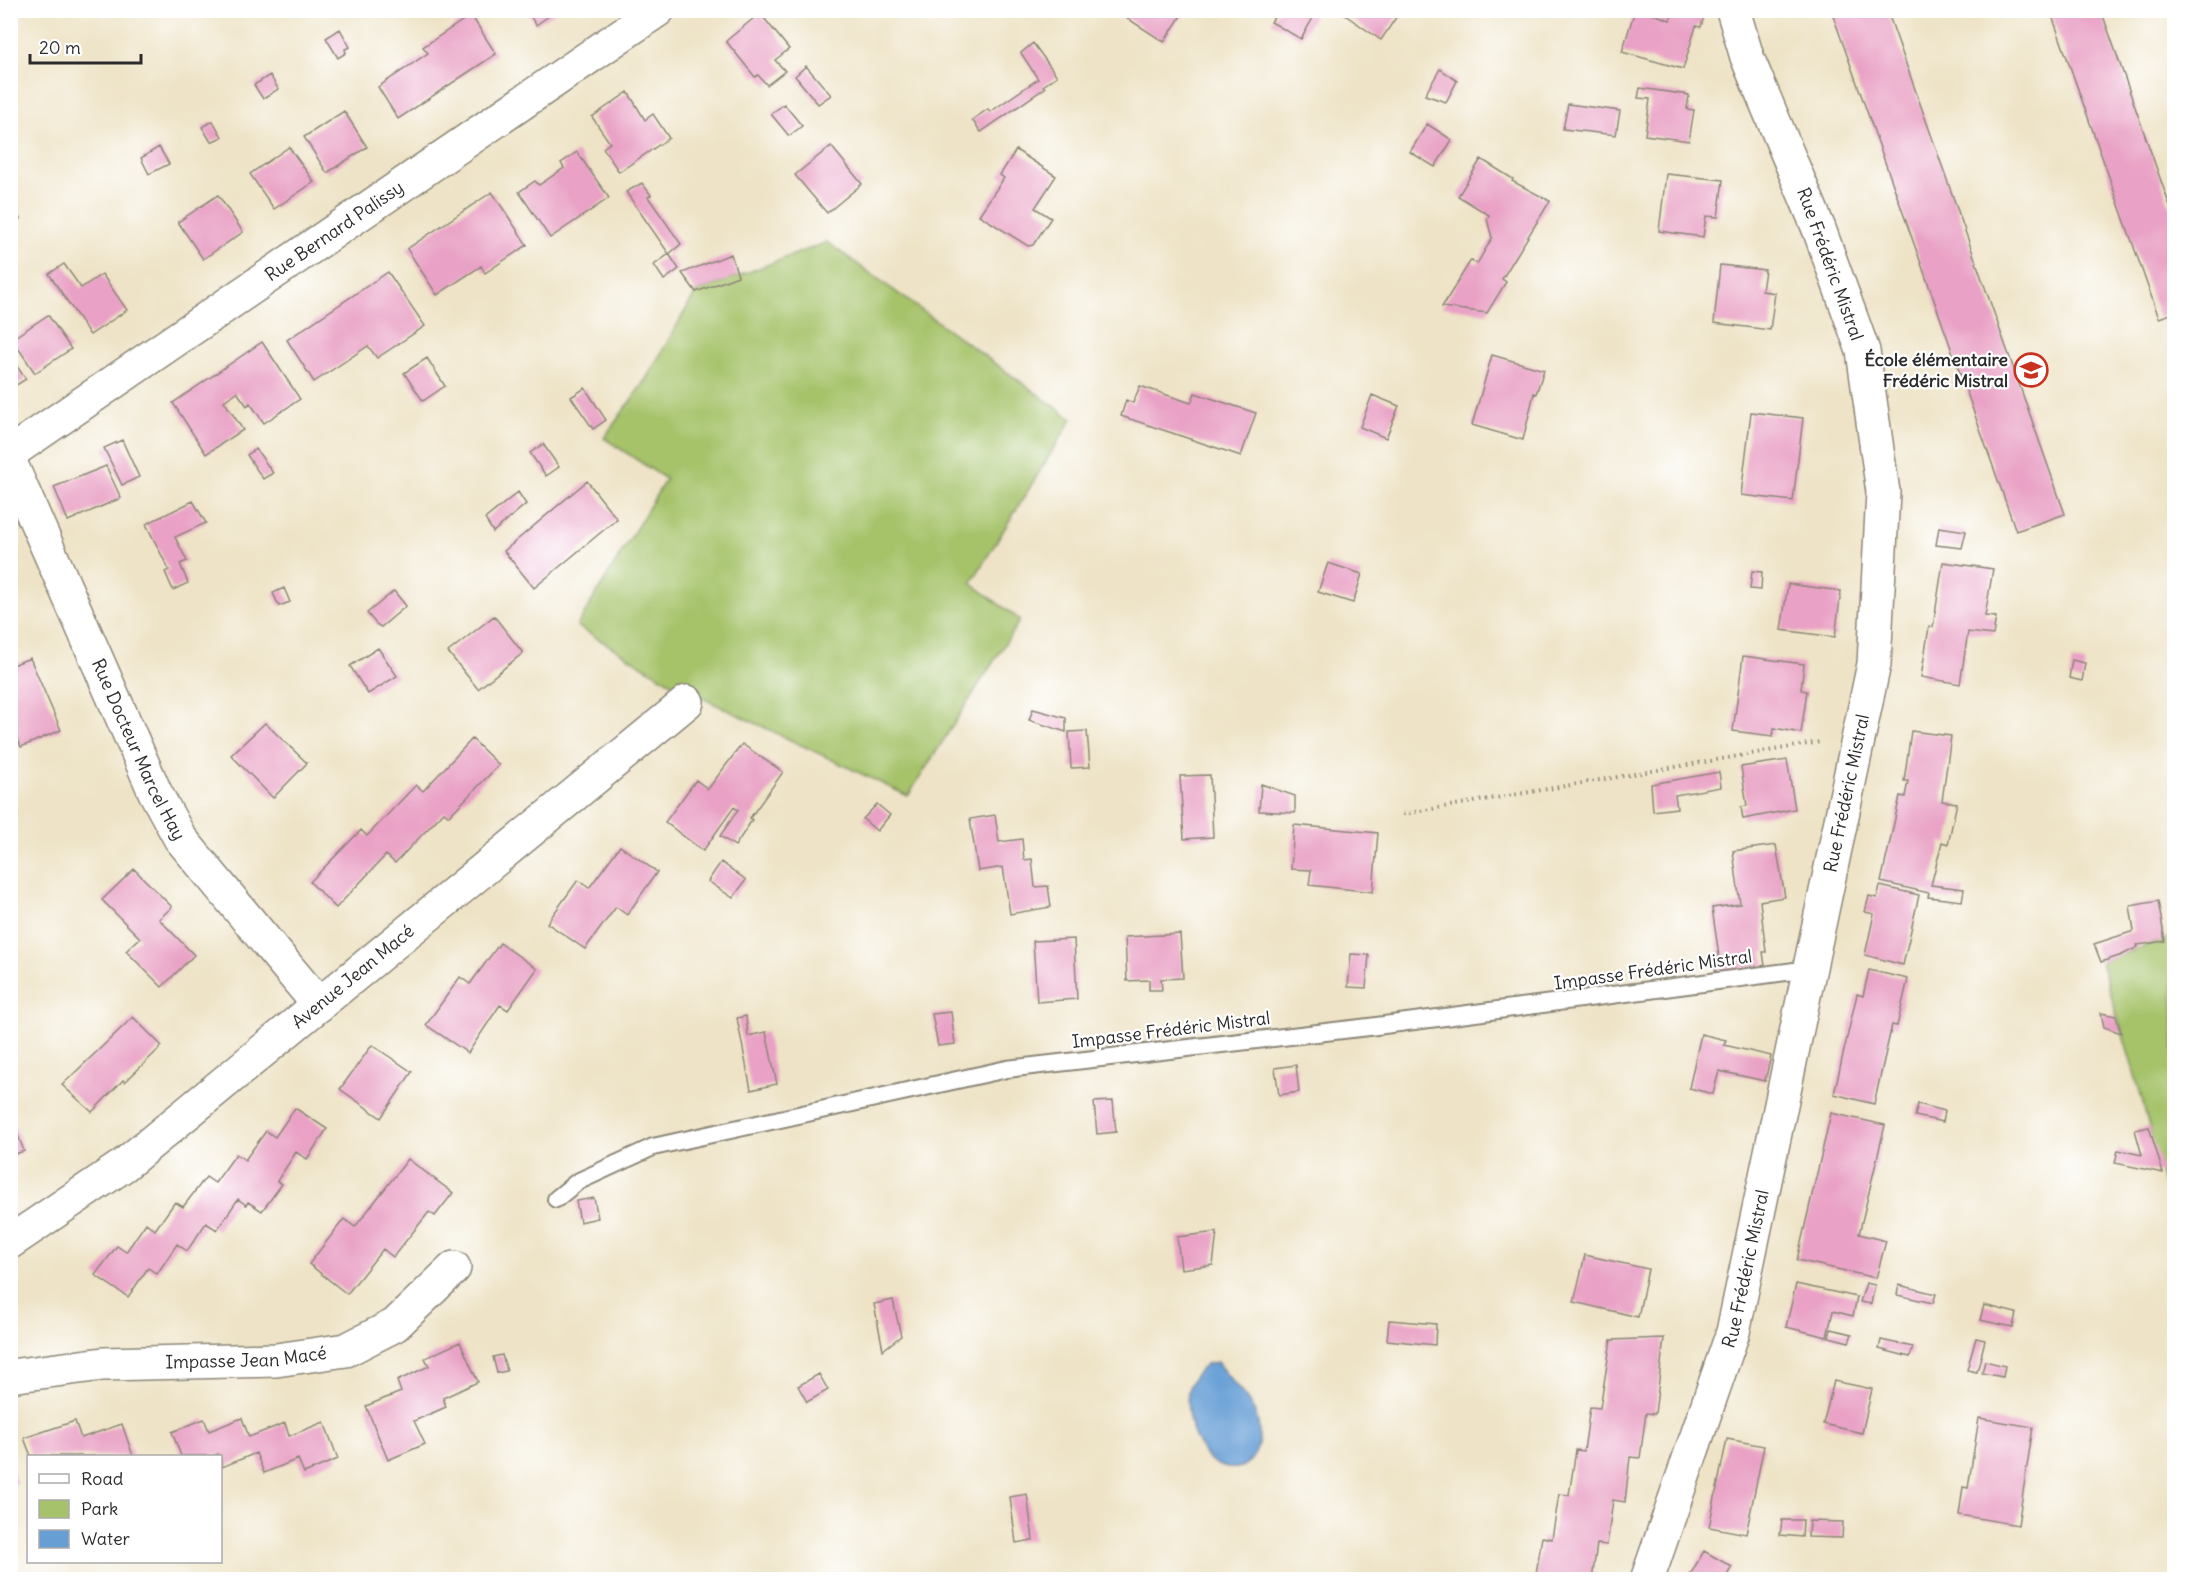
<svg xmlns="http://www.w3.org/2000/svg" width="2185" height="1590" font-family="Delius,sans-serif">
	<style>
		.green { fill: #a6c36b; stroke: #68774b; stroke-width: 1.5 }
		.water { fill: #679fd5; stroke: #496580; stroke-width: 1.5 }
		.building { fill: #e9a1c5 }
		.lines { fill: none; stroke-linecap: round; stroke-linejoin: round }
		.service-casing { stroke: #8c8778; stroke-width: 20 }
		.minor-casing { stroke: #8c8778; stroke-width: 36 }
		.path { stroke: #8c8778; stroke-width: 4; stroke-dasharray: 1.5 4.5; stroke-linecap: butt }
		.service { stroke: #fff; stroke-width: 16 }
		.minor { stroke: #fff; stroke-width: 33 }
		.labels { text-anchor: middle; stroke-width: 4.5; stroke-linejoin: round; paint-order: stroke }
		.street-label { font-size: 18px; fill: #2b2b2b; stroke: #fff }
		.poi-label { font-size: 18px; font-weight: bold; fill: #2b2b2b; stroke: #fff; text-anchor: end }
	</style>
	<rect width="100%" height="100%" fill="#fff"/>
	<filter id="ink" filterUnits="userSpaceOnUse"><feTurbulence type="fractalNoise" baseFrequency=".0167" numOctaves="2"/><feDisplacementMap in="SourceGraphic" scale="12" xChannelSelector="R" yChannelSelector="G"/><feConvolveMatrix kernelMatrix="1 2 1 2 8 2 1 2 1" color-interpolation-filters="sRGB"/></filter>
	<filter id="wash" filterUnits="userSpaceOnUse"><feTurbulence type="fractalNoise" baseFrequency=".008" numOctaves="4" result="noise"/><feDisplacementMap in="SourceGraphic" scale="24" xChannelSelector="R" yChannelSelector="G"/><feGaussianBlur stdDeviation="1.35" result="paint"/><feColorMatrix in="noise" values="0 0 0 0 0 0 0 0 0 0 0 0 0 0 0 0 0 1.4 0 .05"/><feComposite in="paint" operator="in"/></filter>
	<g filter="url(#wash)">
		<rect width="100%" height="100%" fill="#eee3c6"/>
		<path class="green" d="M827 242 1072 419 971 583 1020 620 908 796 673 684 577 626 666 479 604 438 646 379 696 292Z
			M2174 936V1224L2172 1219 2141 1095 2101 962Z"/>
		<path class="water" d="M1217 1362C1229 1380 1246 1393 1255 1413 1266 1439 1255 1478 1220 1466 1195 1457 1180 1404 1191 1382 1195 1375 1201 1369 1206 1364Z"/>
		<g id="blocks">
			<path class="building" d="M526 10H557L536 25Z
				M1121 10H1185L1164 42 1119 13Z
				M1279 10H1305L1314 16 1301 39 1271 22Z
				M1338 10H1401L1381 40Z
				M1635 10H1654L1653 14 1670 20 1674 10 1705 12 1701 27 1696 26 1683 69 1622 52Z
				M1831 10H1887L2065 514 2016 531Z
				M2050 10H2101L2174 218V313L2159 318Z
				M760 13 789 49 775 60 785 71 767 85 758 75 755 77 726 41Z
				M471 15 496 54 398 119 378 87 428 53 423 47Z
				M340 29 350 47 345 49 346 53 338 58 326 38Z
				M1033 43 1057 76 1043 86 1045 88 981 132 972 120 988 109 990 112 1038 79 1021 53Z
				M806 66 831 95 818 104 795 76Z
				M1440 69 1457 81 1446 102 1425 95Z
				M270 75 278 89 263 99 254 85Z
				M1640 88 1689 95 1687 109 1694 110 1689 141 1645 135 1650 99 1638 98Z
				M628 92 645 120 653 114 669 138 619 172 603 148 610 143 592 117Z
				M784 104 802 126 789 136 771 114Z
				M1568 104 1620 111 1616 135 1563 129Z
				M344 111 367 147 327 173 304 137Z
				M213 121 222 137 211 142 202 127Z
				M1427 124 1452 140 1435 167 1410 152Z
				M831 146 862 184 827 213 795 175Z
				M159 147 169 164 149 174 141 158Z
				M289 147 314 182 274 209 250 174Z
				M1016 150 1056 176 1035 208 1051 218 1033 245 1028 246 979 215 1004 178 1000 175Z
				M577 152 609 198 550 238 519 192 535 181 539 185 564 168 561 163Z
				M1481 159 1513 179 1512 181 1550 201 1502 279 1506 282 1487 313 1442 307 1471 260 1477 264 1492 238 1487 219 1489 215 1458 196Z
				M1666 174 1723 180 1718 217 1706 216 1703 237 1659 231Z
				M642 183 651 195 648 197 681 244 669 254 626 192Z
				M492 192 527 245 485 273 481 266 437 295 407 249Z
				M218 195 243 232 203 259 178 222Z
				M10 201 20 219 10 224Z
				M669 254 679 269 664 280 654 265Z
				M731 254 738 276 696 292 682 273Z
				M64 264 81 288 102 274 127 310 90 335 49 274Z
				M1720 265 1765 270 1762 291 1775 293 1770 330 1714 323Z
				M388 272 425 326 377 358 368 346 314 382 287 340Z
				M48 315 71 349 35 373 12 339Z
				M262 342 300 399 264 423 250 403 247 406 237 392 224 401 243 430 206 454 173 403Z
				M1492 355 1544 370 1536 394 1534 393 1523 440 1472 425Z
				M10 357 26 379 10 389Z
				M427 358 445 386 423 401 404 373Z
				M1140 386 1191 403 1195 393 1256 413 1241 456 1121 416 1126 400 1133 403Z
				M585 388 606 420 593 429 571 397Z
				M1372 395 1399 406 1386 438 1360 427Z
				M1751 412 1803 418 1793 501 1741 495Z
				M122 440 139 477 122 485 104 448Z
				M543 444 559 467 546 476 530 453Z
				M256 449 273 473 263 479 247 455Z
				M106 466 121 498 68 521 54 487Z
				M587 481 617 519 534 588 504 551Z
				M518 492 526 504 493 532 485 519Z
				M193 501 206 523 175 537 187 561 180 564 188 583 173 590 165 572 169 570 146 524Z
				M1939 527 1966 531 1962 548 1936 545Z
				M1943 562 1993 569 1985 616 1996 617 1993 635 1968 632 1960 684 1921 677 1929 627H1933Z
				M1328 563 1362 574 1353 603 1318 592Z
				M1752 571 1762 572 1761 590 1750 589Z
				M1788 584 1841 591 1835 637 1781 630Z
				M284 588 290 602 279 606 273 593Z
				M394 591 406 606 381 627 376 624 367 613Z
				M494 616 523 653 478 689 448 652Z
				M378 648 397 676 368 694 350 666Z
				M1743 656 1804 664 1801 690 1807 691 1801 733 1774 728 1773 736 1733 731Z
				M30 658 61 730 21 747 10 724V666Z
				M2072 660 2085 663 2082 681 2069 678Z
				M1033 709 1066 718V732L1029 720Z
				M265 723 307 763 273 798 231 755Z
				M1087 731 1090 767 1071 768 1069 732Z
				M1911 731 1951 736 1942 801 1957 803 1948 844 1942 842 1931 885 1964 889 1962 901 1928 897 1929 893 1881 882 1900 796 1905 797 1908 781H1904Z
				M472 739 499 765 449 816 444 812 395 863 386 855 336 908 310 882 361 830 367 836 416 785 423 791Z
				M742 744 783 772 750 818 752 820 735 846 720 836 738 810 734 807 703 851 665 822 696 780 708 789Z
				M1787 760 1795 809 1743 819 1741 807 1747 806 1741 767Z
				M1719 772 1721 787 1675 795 1677 808 1653 811 1651 784Z
				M1210 775 1213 837 1184 839 1180 776Z
				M1261 784 1295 796V813L1259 811Z
				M877 804 890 815 877 831 863 819Z
				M995 815 999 842 1022 839 1024 860 1032 859 1035 887 1048 886 1051 907 1010 914 1003 867 978 871 970 819Z
				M1294 825 1378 833 1373 892 1309 885 1311 870 1291 869Z
				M1776 845 1785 897 1760 901 1766 952H1763L1765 966 1716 972 1714 957 1719 956 1712 908 1740 904 1733 851Z
				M620 846 657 872 627 915 616 907 585 949 547 923 578 880 589 888Z
				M721 862 746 880 733 898 708 881Z
				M134 869 172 907 159 919 194 955 162 987 126 951 140 938 102 900Z
				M1880 886 1919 895 1903 965 1865 955 1874 914 1865 912 1869 896 1877 898Z
				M2158 901 2165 941 2137 945 2138 947 2122 955 2101 962 2094 944 2134 931 2130 906Z
				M1180 934 1183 978 1161 979 1162 990H1149V980L1127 981 1125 937Z
				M1074 939 1077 999 1037 1002 1033 941Z
				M500 943 537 969 508 1010 500 1005 468 1053 426 1025 460 977 470 984Z
				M1351 954 1369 955 1366 988 1348 987Z
				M1869 970 1908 979 1897 1026 1892 1025 1874 1104 1834 1094 1857 994 1863 996Z
				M951 1012 955 1044 938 1046 932 1014Z
				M2101 1013 2116 1016 2121 1033 2104 1027Z
				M746 1016 748 1036 766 1032 777 1084 751 1090 737 1018Z
				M133 1017 162 1046 125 1082 123 1080 92 1112 62 1085Z
				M1701 1034 1726 1040 1724 1045 1771 1056 1765 1081 1719 1071 1713 1094 1689 1088Z
				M372 1045 412 1072 381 1118 340 1089Z
				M1296 1065 1299 1092 1279 1095 1275 1068Z
				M1113 1101 1116 1132 1097 1134 1094 1102Z
				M1918 1104 1945 1111 1943 1122 1915 1116Z
				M295 1108 327 1129 307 1159 296 1152 277 1181 282 1184 262 1211 248 1202 246 1205 238 1199 217 1230 206 1223 187 1251 177 1244 157 1274 148 1268 128 1297 95 1275 117 1246 126 1252 146 1223 155 1230 175 1202 183 1207 206 1177 215 1183 236 1154 245 1160 266 1131 275 1137Z
				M1831 1113 1885 1125 1859 1234 1886 1241 1876 1278 1797 1260Z
				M10 1114 24 1151 10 1156Z
				M2149 1127 2163 1173 2115 1163 2118 1150 2142 1155 2135 1130Z
				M408 1159 453 1193 435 1216 429 1212 393 1257 383 1249 347 1294 309 1264 344 1219 355 1227Z
				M594 1198 598 1218 580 1222 576 1201Z
				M1217 1232 1213 1265 1181 1269 1177 1237Z
				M1585 1255 1648 1269 1638 1317 1574 1302Z
				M1866 1283 1875 1285 1871 1304 1860 1302Z
				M1796 1284 1857 1297 1853 1316 1833 1311 1827 1337 1786 1327Z
				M1899 1285 1936 1294 1933 1303 1897 1295Z
				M893 1300 901 1336 883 1350 874 1304Z
				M1984 1305 2016 1313 2013 1327 1980 1320Z
				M1389 1320 1436 1324 1435 1345 1387 1340Z
				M1831 1329 1852 1334 1849 1342 1829 1337Z
				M1664 1338 1655 1414 1646 1413 1640 1458 1630 1457 1625 1502 1613 1500 1607 1545 1597 1544 1592 1580H1535L1542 1537 1552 1539 1559 1494 1569 1495 1576 1450 1584 1451 1590 1407 1600 1408 1611 1340Z
				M1976 1338 1985 1340 1977 1372 1967 1370Z
				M1881 1340 1913 1347 1910 1357 1879 1349Z
				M460 1342 478 1382 443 1398 446 1407 414 1421 425 1444 388 1460 366 1406 401 1392 397 1381 429 1366 425 1358Z
				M502 1355 507 1371 497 1373 493 1357Z
				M1985 1361 2005 1366 2003 1377 1982 1373Z
				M819 1374 828 1390 807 1402 798 1386Z
				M1834 1381 1872 1389 1862 1433 1823 1424Z
				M242 1418 249 1437 285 1423 289 1436 324 1422 338 1459 304 1473 298 1459 264 1473 256 1453 222 1467 220 1456 218 1454 212 1456H181L172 1432 204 1419 209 1431Z
				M1979 1418 2033 1427 2018 1525 1959 1515 1963 1487 1968 1488Z
				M75 1421 81 1438 122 1424 133 1456H31L24 1438Z
				M1727 1439 1764 1446 1746 1534 1709 1527Z
				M10 1464 17 1483 10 1485Z
				M1027 1494 1033 1540 1016 1543 1010 1497Z
				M1782 1520H1803L1802 1537 1780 1535Z
				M1809 1521 1843 1522 1842 1538 1808 1537Z
				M1704 1551 1732 1567 1724 1580H1687Z"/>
		</g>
	</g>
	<g filter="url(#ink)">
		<use href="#blocks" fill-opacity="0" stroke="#8c8778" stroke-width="1.5"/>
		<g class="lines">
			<g class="service-casing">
				<path id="service" d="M556 1199 577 1182 653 1147 1007 1069 1369 1027 1809 969"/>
			</g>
			<g class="minor-casing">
				<g id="minor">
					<path id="s1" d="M10 453 658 10"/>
					<path id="s2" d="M10 462 155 792 180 838 319 1005"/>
					<path id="s3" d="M10 1242 124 1165 687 702"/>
					<path id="s4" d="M10 1376 103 1364 276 1360 346 1350 395 1325 454 1268"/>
					<path id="s5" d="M1647 1580 1733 1332 1874 664 1883 492 1863 351 1819 229 1747 57 1733 10"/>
				</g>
			</g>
			<path class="path" d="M1403 814 1820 742"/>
			<use href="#service" class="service"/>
			<use href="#minor" class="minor"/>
		</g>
	</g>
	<defs>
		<g id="school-ring" transform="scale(1.725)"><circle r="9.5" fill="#fff" stroke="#c8321e" stroke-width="1.5"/><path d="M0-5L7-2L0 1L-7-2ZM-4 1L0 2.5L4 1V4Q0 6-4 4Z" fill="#c8321e"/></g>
	</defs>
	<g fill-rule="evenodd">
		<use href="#school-ring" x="2031" y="370"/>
	</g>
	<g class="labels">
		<g class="street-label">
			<text dy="6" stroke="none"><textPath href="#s1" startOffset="393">Rue Bernard Palissy</textPath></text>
			<text transform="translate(1830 264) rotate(70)" y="6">Rue Frédéric Mistral</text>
			<text dy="6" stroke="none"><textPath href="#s2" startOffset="315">Rue Docteur Marcel Hay</textPath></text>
			<text dy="6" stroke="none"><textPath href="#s5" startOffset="813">Rue Frédéric Mistral</textPath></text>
			<text transform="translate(1653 970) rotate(-8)" y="6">Impasse Frédéric Mistral</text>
			<text dy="6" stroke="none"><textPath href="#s3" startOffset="434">Avenue Jean Macé</textPath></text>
			<text transform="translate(1171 1030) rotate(-7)" y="6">Impasse Frédéric Mistral</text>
			<text dy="6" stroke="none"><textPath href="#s5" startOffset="327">Rue Frédéric Mistral</textPath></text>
			<text dy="6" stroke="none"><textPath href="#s4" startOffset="237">Impasse Jean Macé</textPath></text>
		</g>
		<g class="poi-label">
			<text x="2008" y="366">École élémentaire<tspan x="2008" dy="21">Frédéric Mistral</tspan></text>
		</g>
	</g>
	<rect width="2185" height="1590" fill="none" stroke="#fff" stroke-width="36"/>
	<rect x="27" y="1455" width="195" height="108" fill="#ffffff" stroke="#aaaaaa" stroke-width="1.5"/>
	<rect x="39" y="1474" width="30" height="9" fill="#ffffff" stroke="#aaaaaa" stroke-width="1.5"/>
	<text x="81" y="1485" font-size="18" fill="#2b2b2b">Road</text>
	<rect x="39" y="1500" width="30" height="18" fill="#a6c36b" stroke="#aaaaaa" stroke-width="1.5"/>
	<text x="81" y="1515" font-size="18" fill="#2b2b2b">Park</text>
	<rect x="39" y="1530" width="30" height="18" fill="#679fd5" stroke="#aaaaaa" stroke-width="1.5"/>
	<text x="81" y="1545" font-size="18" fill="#2b2b2b">Water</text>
	<path d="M30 54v9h111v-9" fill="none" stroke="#2b2b2b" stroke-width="3"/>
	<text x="39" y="54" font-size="18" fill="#2b2b2b" stroke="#ffffff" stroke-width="4.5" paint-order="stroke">20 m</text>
</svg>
